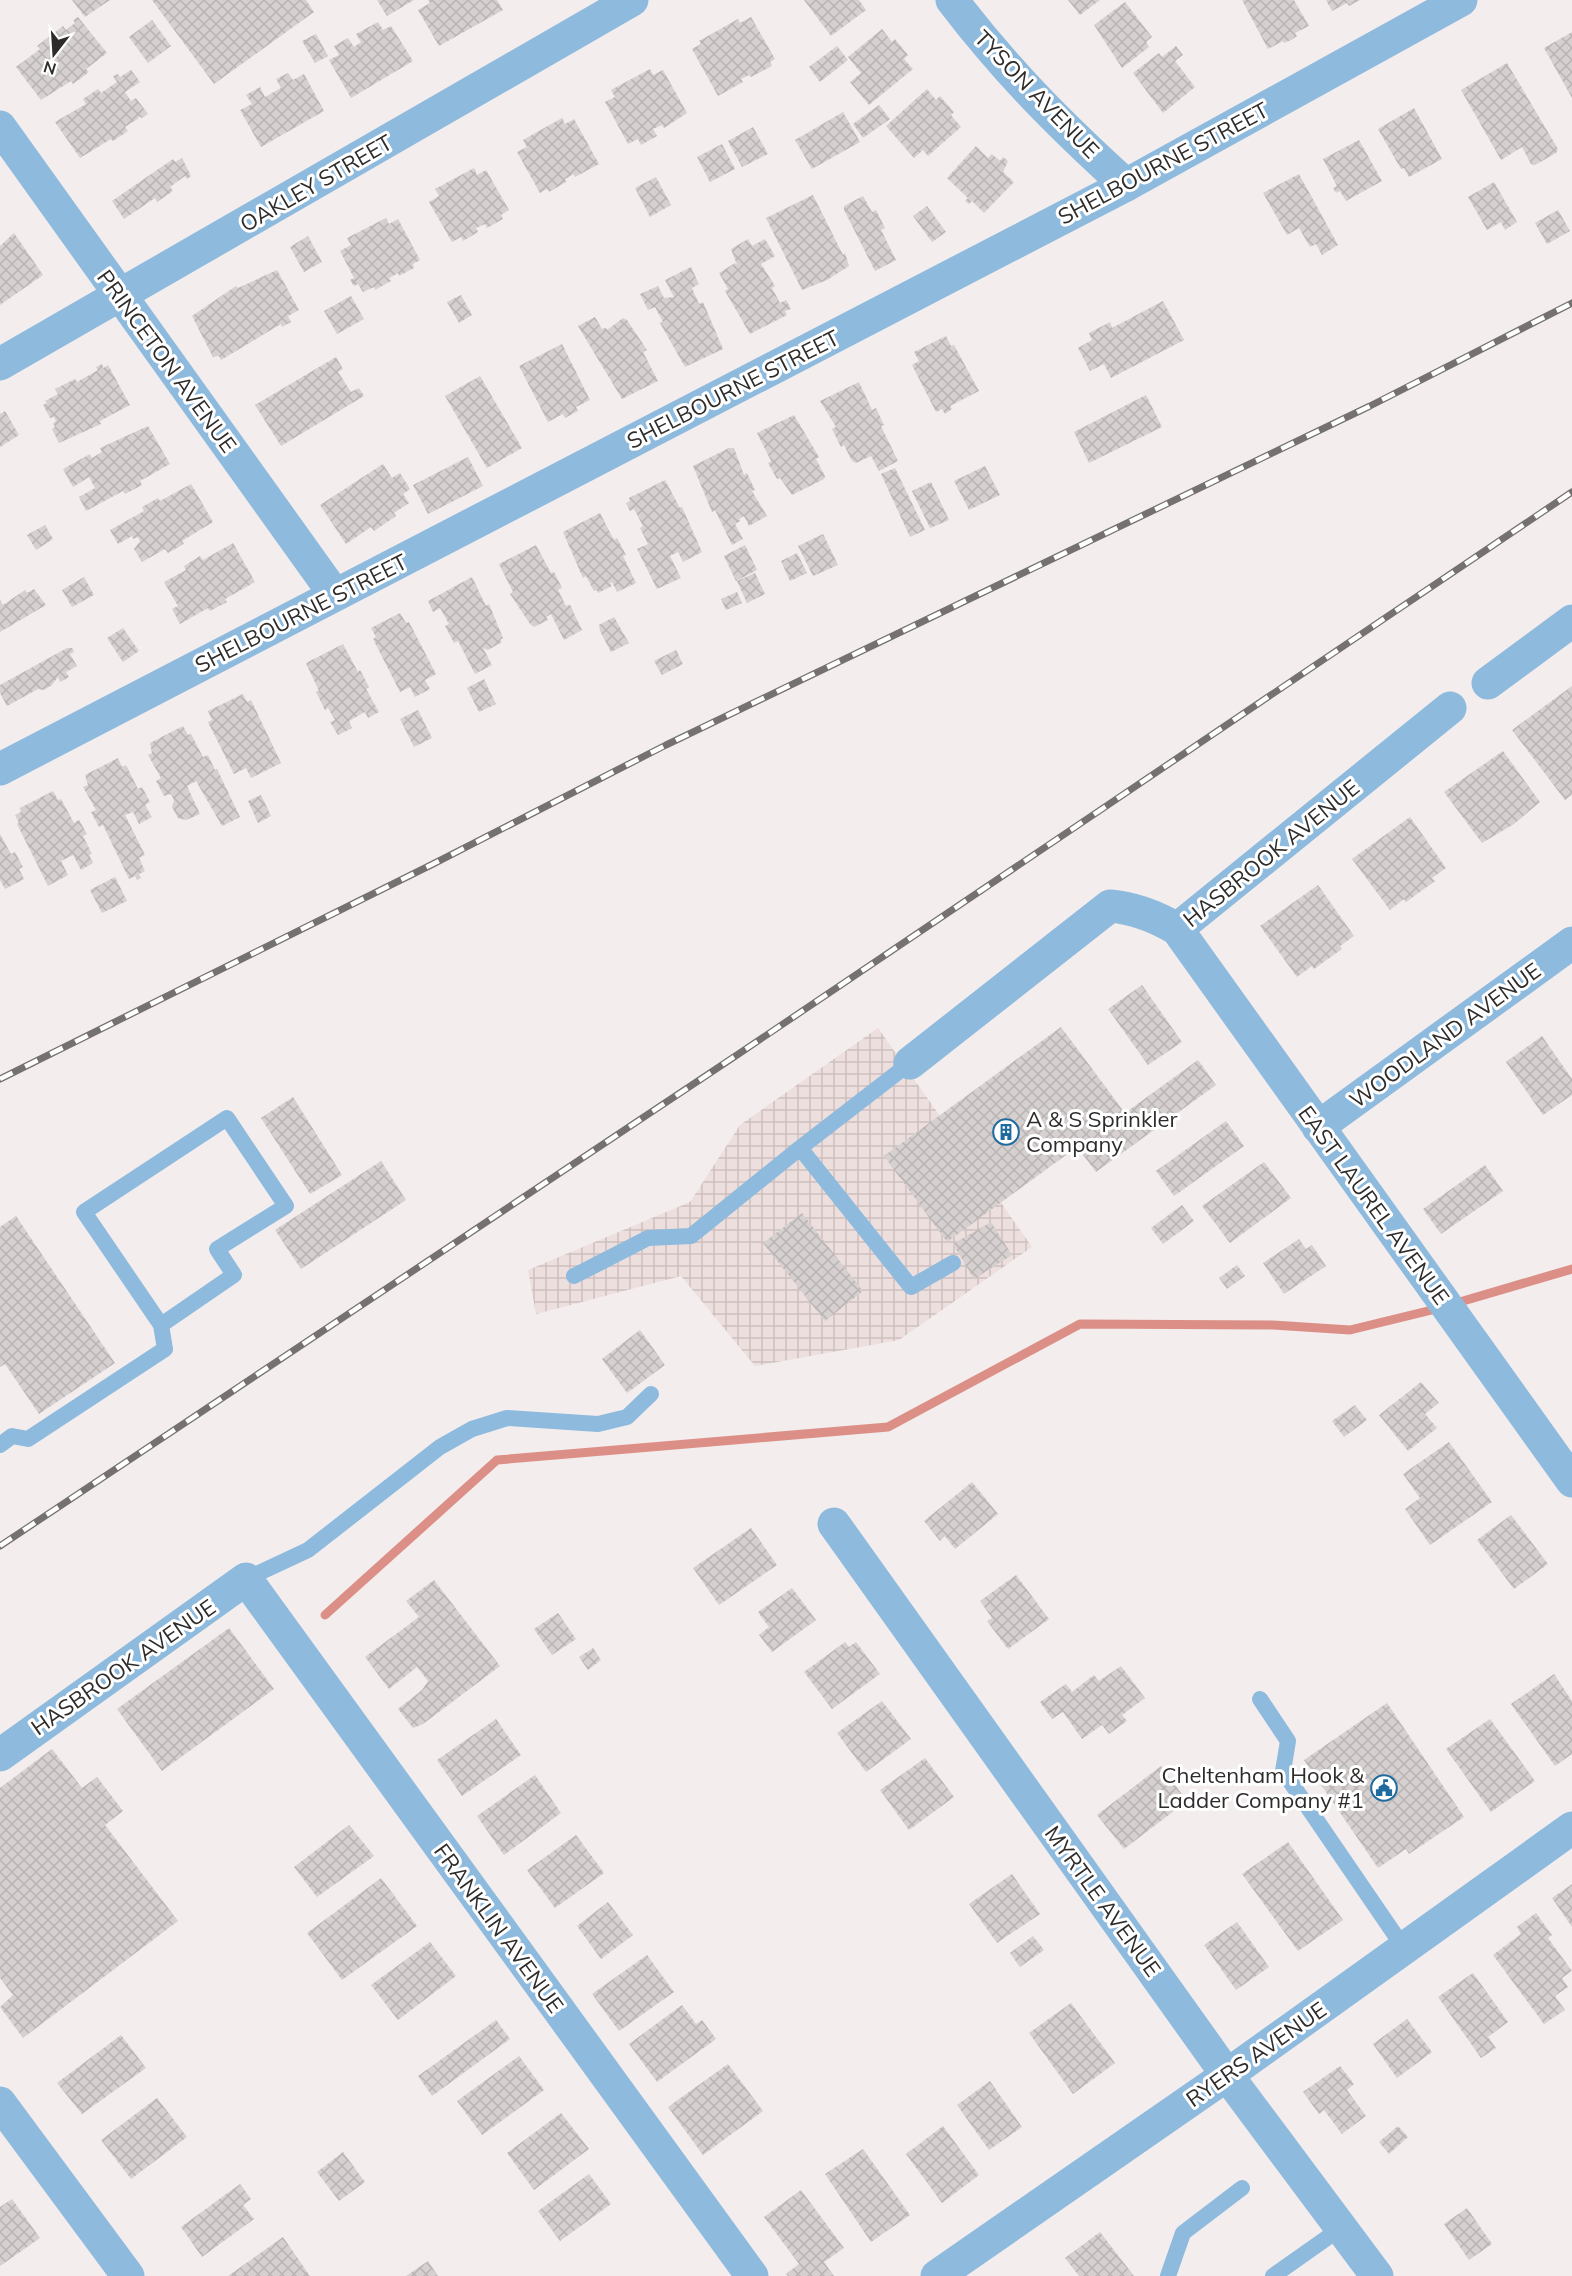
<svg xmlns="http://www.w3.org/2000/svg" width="1572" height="2276" font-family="Mulish,sans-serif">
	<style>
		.industrial { fill: url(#industrial-grid) }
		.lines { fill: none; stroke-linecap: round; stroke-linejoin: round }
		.stream { stroke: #db8f86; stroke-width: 9 }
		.building { fill: url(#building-cross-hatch) }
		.service { stroke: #8ebade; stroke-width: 16 }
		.minor { stroke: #8ebade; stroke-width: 33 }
		.tertiary { stroke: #8ebade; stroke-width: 33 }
		.rail-casing { stroke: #747170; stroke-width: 7 }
		.rail { stroke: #fff; stroke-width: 4.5; stroke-dasharray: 14; stroke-linecap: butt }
		.labels { text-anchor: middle; stroke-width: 6; stroke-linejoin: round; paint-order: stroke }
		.street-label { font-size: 22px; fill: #2e2c2b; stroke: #fff }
		.poi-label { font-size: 22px; fill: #2e2c2b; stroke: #fff; text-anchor: start }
	</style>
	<defs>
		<pattern id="industrial-grid" width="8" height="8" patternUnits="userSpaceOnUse" patternTransform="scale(1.5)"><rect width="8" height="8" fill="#eddfdd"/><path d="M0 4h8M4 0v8" fill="none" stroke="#ccc0be"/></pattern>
		<pattern id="building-cross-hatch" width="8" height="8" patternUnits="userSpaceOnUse" patternTransform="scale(1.5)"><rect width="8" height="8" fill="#d6d1d0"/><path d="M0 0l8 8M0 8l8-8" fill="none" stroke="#b8b4b3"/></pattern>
	</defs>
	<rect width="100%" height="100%" fill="#f3eded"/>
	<path class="industrial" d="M878 1028 1032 1247 899 1340 755 1366 681 1276 536 1314 528 1270 690 1202 740 1125Z"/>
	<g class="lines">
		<path class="stream" d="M1453 1304 1572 1269
			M325 1615 497 1460 888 1427 1080 1324 1273 1325 1350 1330 1440 1308"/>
	</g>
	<path class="building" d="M72 0H110L85 17Z
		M152 0H306L314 12 214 84Z
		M377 0H414L387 16Z
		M428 0H497L503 10 439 46 418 10 430 3Z
		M804 0H859L866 10 831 36Z
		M1068 0H1100L1080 15Z
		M1242 0H1294L1309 26 1295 33 1297 36 1291 40 1284 43 1283 41 1268 49Z
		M1326 0H1360L1349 6 1347 3 1332 11Z
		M1125 2 1152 37 1146 42 1149 47 1122 68 1094 25Z
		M78 17 107 53 86 69 89 72 73 84 71 81 41 100 16 67 40 49 37 46 63 26 66 30 75 23 73 20Z
		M751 17 775 59 770 62 772 66 751 77 749 75 741 79 743 82 718 96 692 49 701 44 699 41 738 19 740 23Z
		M152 20 171 46 148 63 129 37Z
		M378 22 383 30 391 26 413 61 351 98 329 60 339 55 334 46 348 38 354 47 361 42 356 34Z
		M882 29 892 42 895 39 908 55 904 59 913 69 869 105 850 82 861 73 848 57Z
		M1572 32V98L1544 48Z
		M316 34 328 56 315 63 302 41Z
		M837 46 848 60 820 82 809 67Z
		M1176 46 1183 55 1175 61 1195 87 1163 113 1133 73 1159 53 1162 57Z
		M1507 63 1558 149 1556 153 1535 165 1531 164 1522 147 1501 160 1461 90Z
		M650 69 653 75 663 70 687 113 664 128 662 125 653 129 657 136 641 145 638 139 628 144 605 102 615 97 611 90Z
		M131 70 140 82 125 92 131 101 136 98 148 114 142 118 138 116 139 118 125 127 128 131 113 141 111 139 80 158 55 122 86 104 83 99 98 89 101 93 117 82 113 76 118 74 120 77Z
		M288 73 293 80 304 74 324 111 261 147 240 110 252 104 246 95 260 87 265 97 281 88 276 79Z
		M927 89 936 100 940 96 954 112 951 115 961 127 928 156 923 150 914 158 886 126Z
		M879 105 890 119 863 138 853 124Z
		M1414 108 1442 159 1409 177 1404 168 1401 169 1378 129Z
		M843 112 860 142 812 169 795 140Z
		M562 118 565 124 574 119 599 164 575 177 573 174 569 177 565 179 566 182 549 192 547 189 540 193 517 152 527 147 523 140Z
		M753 127 768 154 742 167 728 141Z
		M1359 140 1382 181 1346 201 1340 191 1336 193 1333 188 1337 186 1323 159Z
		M722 144 735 169 710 182 697 157Z
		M976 146 988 158 992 154 1000 161 1003 157 1008 161 1003 172 1014 182 984 213 972 201 969 204 965 201 968 198 947 178Z
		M182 158 191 176 187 179 185 176 170 187 173 191 157 202 155 198 124 219 112 201 173 159 175 162Z
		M474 168 477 175 486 170 509 210 501 215 503 219 487 228 485 224 476 228 478 232 463 241 461 237 452 242 429 202 439 196 435 189Z
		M1299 174 1338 245 1322 255 1316 244 1310 247 1299 228 1287 235 1263 193Z
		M656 177 671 205 650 217 635 188Z
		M1494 182 1517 222 1505 230 1501 222 1487 230 1468 197Z
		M813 195 843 255 845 253 849 266 827 280 802 290 766 218Z
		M863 196 872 212 876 210 885 228 881 230 896 260 875 271 844 210V206Z
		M927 206 946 232 932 242 913 216Z
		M1558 210 1570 231 1547 244 1535 223Z
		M386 218 389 224 398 219 420 260 413 264 414 268 399 276 398 273 393 276 389 278 391 281 375 290 374 287 363 292 358 284 354 286 350 280 354 278 340 251 351 245 347 238Z
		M14 233 43 275 0 305V246Z
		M308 236 322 262 304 272 290 247Z
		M748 239 752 246 765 239 775 256 761 264 775 286 772 288 780 303 786 300 791 309 785 311 787 315 750 334 725 291 728 289 719 273 735 263 737 265 731 249Z
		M691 267 699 284 692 288 699 304 703 302 723 349 685 367 660 323 663 322 655 307 648 310 640 294 658 286 664 298 674 297 665 280Z
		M277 270 299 310 288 316 291 322 282 327 281 324 221 360 219 356 213 357 192 316 236 286 238 288Z
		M461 295 472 315 459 323 447 302Z
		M351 296 364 319 337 334 324 311Z
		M1163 301 1184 340 1111 378 1104 364 1090 371 1078 348 1092 340 1089 333 1110 322 1112 328Z
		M595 317 602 329 606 328 607 330 623 318 627 320 647 350 643 352 658 381 622 399 578 326Z
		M946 336 951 346 954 345 979 391 950 406 952 409 945 414 942 409 936 412 912 365 919 361 914 352Z
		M562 344 590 400 576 407 578 411 565 418 563 414 548 422 519 366Z
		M336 357 343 369 338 372 351 392 359 388 364 396 281 446 255 405Z
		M102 364 103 368 108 365 130 405 100 421 101 424 59 443 52 429 55 427 53 423 56 421 54 417 50 418 43 405 47 403 45 401 58 394 55 389 75 379 77 382 98 370 96 367Z
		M480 376 522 448 487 468 445 396Z
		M859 382 872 410 876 408 884 425 881 426 898 461 879 471 871 456 856 463 852 461 844 445 841 447 832 429 836 427 820 401Z
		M1146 395 1162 427 1089 463 1074 432Z
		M5 411 19 435 0 447V414Z
		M794 415 819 457 816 459 825 476 824 479 792 495 780 478 777 479 768 463 771 461 757 433Z
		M148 426 170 464 140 481 142 485 125 494 123 491 86 511 79 497 95 488 89 477 73 487 63 469 90 454 92 458 102 452 100 448Z
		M729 448H734L744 475 747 473 755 490 752 491 767 516 749 526 744 516 739 519 740 521 735 524 743 539 732 545 715 510 712 512 693 466Z
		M468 457 483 486 428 514 413 485Z
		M383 464 392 478 400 473 410 489 403 494 409 503 394 513 396 516 374 531 371 527 346 544 320 505Z
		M985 466 1000 495 969 510 954 481Z
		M895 468 925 530 910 537 881 474Z
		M665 480 680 508 682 507 702 552 683 562 678 552 670 556 681 578 657 589 637 549 648 544 640 528 643 526 634 509 630 511 626 503 630 501 629 498Z
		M931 482 949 520 930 528 912 491Z
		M191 484 213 522 182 541 184 544 168 553 165 549 142 562 134 549 140 541 138 537 133 539 132 536 118 544 110 530 144 511 142 507 158 498 160 501Z
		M600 513 614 540 617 538 626 555 623 556 636 583 617 592 612 582 610 583 612 586 598 593 597 590 594 591 586 576 583 578 563 532Z
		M45 525 53 539 36 550 27 535Z
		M823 534 838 565 813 576 798 546Z
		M233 543 255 582 225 599 227 602 210 611 208 608 180 624 172 609 178 606 164 582 186 570 184 566 200 556 203 560Z
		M536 545 551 573 554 572 562 588 558 590 566 606 570 605 582 630 564 640 551 614 546 617 548 620 534 627 530 624 510 594 513 592 499 564Z
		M745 545 757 570 736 581 724 556Z
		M797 553 807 573 790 581 781 561Z
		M755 573 765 594 747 603 737 581Z
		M84 577 94 595 72 607 62 590Z
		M472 577 486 606 489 604 503 638 500 640 502 642 488 650 483 648 492 665 475 674 458 641 454 643 445 626 449 624 440 608 433 612 428 601Z
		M34 589 46 605 0 632V600L3 605 25 590 27 593Z
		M737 592 742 603 726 610 721 599Z
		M400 613 406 623 409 622 436 674 425 680 430 689 415 697 410 687 400 692 373 639 376 637 371 628Z
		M614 617 629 643 611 652 600 631 599 625Z
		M123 628 139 651 123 662 107 638Z
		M343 644 358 672 360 670 369 687 366 689 379 712 368 718 365 712 349 721 352 728 338 735 330 722 335 720 328 708 325 710 316 692 319 691 306 663Z
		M67 648H72L74 652 70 654 77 666 66 672 69 677 60 682 58 677 52 685 44 690 38 689 7 706 0 693V685Z
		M676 650 683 664 662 675 654 661Z
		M484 679 496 704 479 712 467 688Z
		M1572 686V795L1565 800 1512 730Z
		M243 694 247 702 251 700 281 763 251 778 246 768 234 774 208 722 212 720 208 711Z
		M418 710 432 738 414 747 400 719Z
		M183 726 188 735 191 734 203 757 208 755 215 770 217 769 240 817 222 826 196 781 187 786 200 814 186 820 178 818 172 807 174 800 171 794 164 796 156 781 161 778 148 755 152 753 150 743Z
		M1503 751 1540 802 1514 824 1482 843 1444 792Z
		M118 758 122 767 126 765 138 789 142 787 150 802 145 805 152 817 139 824 133 812 125 815 145 855 139 858 145 871 139 874 141 878 137 880 135 876 129 879 103 825 99 827 91 812 96 810 83 787 88 785 85 775Z
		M53 791 58 800 61 799 74 823 79 820 87 834 83 836 92 854 89 855 93 863 81 870 73 855 61 861 68 875 48 886 17 824 19 823 15 815 21 812 20 808Z
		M261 795 271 816 258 823 248 801Z
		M1410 817 1446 868 1432 878 1435 881 1406 902 1404 899 1390 910 1352 859Z
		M0 834 11 854 15 852 23 867 19 869 24 879 5 889 0 880Z
		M115 877 127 901 102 913 90 890Z
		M1318 885 1354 936 1340 946 1342 949 1314 969 1312 966 1297 977 1260 926Z
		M1142 985 1182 1042 1148 1065 1108 1009Z
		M1061 1027 1125 1113 1198 1060 1216 1085 1096 1172 1077 1147 947 1242 884 1156Z
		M1542 1036 1572 1079V1095L1543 1115 1506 1062Z
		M293 1097 342 1175 310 1194 261 1118Z
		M1226 1121 1244 1146 1174 1196 1156 1171Z
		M381 1161 406 1200 301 1269 275 1230Z
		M1264 1162 1291 1198 1230 1243 1202 1206Z
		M1485 1165 1503 1191 1441 1234 1423 1209Z
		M1182 1205 1194 1221 1163 1244 1151 1228Z
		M802 1213 863 1291 825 1321 763 1243Z
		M16 1216 115 1363 39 1414 5 1364 0 1367V1227Z
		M991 1222 1012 1255 974 1279 953 1244Z
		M1299 1239 1306 1249 1312 1245 1326 1266 1284 1294 1263 1263Z
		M1237 1265 1245 1276 1227 1289 1219 1278Z
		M640 1330 665 1365 627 1393 602 1359Z
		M1421 1382 1439 1403 1425 1414 1437 1428 1408 1451 1379 1415Z
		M1355 1405 1367 1420 1344 1437 1332 1421Z
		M1449 1442 1492 1502 1430 1545 1405 1509 1420 1498 1403 1474Z
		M972 1482 998 1514 955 1549 945 1536 940 1541 924 1521Z
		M1511 1515 1548 1564 1514 1589 1477 1540Z
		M751 1528 777 1565 719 1605 693 1568Z
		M1016 1575 1049 1619 1008 1649 987 1621 992 1618 980 1601Z
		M434 1580 500 1666 423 1724 413 1728 398 1709 422 1690 428 1681 417 1667 389 1689 365 1657 419 1617 406 1601Z
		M792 1588 816 1620 772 1652 759 1635 769 1627 758 1612Z
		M558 1613 576 1639 552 1655 534 1629Z
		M229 1628 274 1689 162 1771 117 1709Z
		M845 1642 849 1647 856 1642 880 1674 832 1709 804 1672Z
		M593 1648 601 1660 588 1670 579 1657Z
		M1121 1666 1145 1698 1122 1715 1127 1721 1109 1734 1102 1725 1082 1739 1063 1712 1052 1719 1040 1702 1066 1684 1072 1692 1094 1675 1099 1681Z
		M1554 1674 1572 1701V1754L1555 1766 1511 1704Z
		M882 1701 911 1739 866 1772 837 1733Z
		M1387 1703 1464 1817 1409 1854 1406 1849 1378 1868 1304 1760Z
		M496 1719 521 1755 462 1796 437 1760Z
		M1490 1719 1535 1781 1491 1812 1446 1749Z
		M52 1749 82 1788 97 1777 123 1811 105 1825 178 1921 23 2038 0 2007 13 1995 0 1978V1788Z
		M925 1758 954 1797 909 1830 880 1790Z
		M1161 1766 1187 1801 1124 1849 1097 1815Z
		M535 1775 561 1813 504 1855 477 1816Z
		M349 1825 374 1856 317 1897 294 1867Z
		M576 1835 604 1873 555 1908 527 1870Z
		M1288 1842 1343 1920 1298 1951 1242 1874Z
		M1012 1874 1040 1914 997 1943 969 1904Z
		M381 1878 417 1926 342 1980 307 1933Z
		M1572 1884V1927L1552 1898Z
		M608 1902 633 1935 601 1959 577 1926Z
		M1536 1913 1552 1935 1548 1938 1572 1971 1562 1978 1568 1987 1555 1996 1565 2010 1544 2024 1493 1955 1521 1934 1517 1927Z
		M1237 1922 1269 1967 1236 1990 1204 1945Z
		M1033 1936 1044 1950 1020 1967 1010 1953Z
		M430 1942 456 1976 398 2020 371 1985Z
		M647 1955 674 1992 619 2031 592 1994Z
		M1473 1973 1508 2022 1488 2037 1496 2048 1481 2058 1438 1997Z
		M1071 2003 1115 2063 1073 2094 1029 2033Z
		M682 2005 696 2024 702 2020 716 2039 657 2082 629 2044Z
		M1407 2019 1432 2052 1397 2078 1373 2044Z
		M496 2020 510 2039 432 2096 418 2076Z
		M121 2035 146 2068 82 2114 57 2083Z
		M519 2056 544 2090 482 2135 457 2101Z
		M728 2064 763 2111 703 2155 668 2107Z
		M1340 2066 1354 2084 1347 2090 1366 2116 1342 2134 1324 2110 1319 2114 1303 2092Z
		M990 2081 1022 2127 989 2150 957 2105Z
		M157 2098 187 2137 131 2179 101 2140Z
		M561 2113 589 2149 534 2190 507 2153Z
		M943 2126 979 2175 942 2203 906 2154Z
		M1398 2126 1408 2137 1389 2154 1379 2142Z
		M863 2149 910 2215 871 2242 825 2174Z
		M343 2152 365 2182 339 2201 317 2172Z
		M589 2174 611 2204 560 2241 538 2211Z
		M240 2184 251 2199 243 2205 254 2219 202 2257 181 2227Z
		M801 2190 844 2248 824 2262 834 2276H788L786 2274 799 2264 764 2217Z
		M12 2199 40 2238 0 2266V2207Z
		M1467 2208 1492 2244 1469 2260 1444 2224Z
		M1100 2232 1134 2276H1079L1065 2258Z
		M283 2237 310 2276H228Z
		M428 2261 438 2276H406Z"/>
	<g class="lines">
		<path class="service" d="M910 1063 800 1148 911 1287 953 1263
			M574 1276 648 1238 691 1236 800 1148
			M0 1445 12 1436 28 1439 165 1349 161 1325 84 1212 227 1118 286 1206 217 1249 234 1275 161 1325
			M246 1579 308 1550 440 1447 472 1429 507 1418 598 1424 627 1417 651 1394
			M1260 1699 1288 1741 1283 1771 1404 1948
			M1168 2276 1183 2233 1242 2188
			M1273 2276 1341 2228"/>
		<path class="minor" d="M0 127 335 595
			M0 364 632 0
			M1488 683 1572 621
			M0 769 1126 185 1461 0
			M1177 929 1450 708
			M910 1063 1110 906C1135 908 1155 916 1177 929L1572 1481
			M1318 1127 1572 943
			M834 1524 1227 2075 1377 2276
			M0 1755 246 1579 752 2276
			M0 2103 128 2276
			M937 2276 1227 2075 1572 1828"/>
		<path class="tertiary" d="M952 0C1006 71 1060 125 1126 185"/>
		<g class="rail-casing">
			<path id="rail" d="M0 1079 433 864 666 745 1370 406 1572 303
				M0 1546 737 1055 1572 492"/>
		</g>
		<use href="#rail" class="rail"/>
	</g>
	<defs>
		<g id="building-ring" transform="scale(1.35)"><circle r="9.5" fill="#fff" stroke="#1f6b9e" stroke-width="1.5"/><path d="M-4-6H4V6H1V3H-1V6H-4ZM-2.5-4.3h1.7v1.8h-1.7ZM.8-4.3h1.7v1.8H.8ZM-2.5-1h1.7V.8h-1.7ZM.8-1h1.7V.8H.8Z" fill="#1f6b9e"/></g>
		<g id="civic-ring" transform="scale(1.35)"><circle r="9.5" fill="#fff" stroke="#1f6b9e" stroke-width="1.5"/><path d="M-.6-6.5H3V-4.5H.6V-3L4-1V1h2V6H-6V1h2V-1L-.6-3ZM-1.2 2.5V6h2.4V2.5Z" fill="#1f6b9e"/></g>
	</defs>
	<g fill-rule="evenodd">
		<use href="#building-ring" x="1006" y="1132"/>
		<use href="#civic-ring" x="1384" y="1788"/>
	</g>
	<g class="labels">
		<g class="street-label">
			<text transform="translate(1037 94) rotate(46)" y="8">TYSON AVENUE</text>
			<text transform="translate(1163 163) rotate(-28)" y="8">SHELBOURNE STREET</text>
			<text transform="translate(316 183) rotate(-30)" y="8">OAKLEY STREET</text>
			<text transform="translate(167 361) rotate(54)" y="8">PRINCETON AVENUE</text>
			<text transform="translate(733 389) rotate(-27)" y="8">SHELBOURNE STREET</text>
			<text transform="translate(301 613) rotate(-27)" y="8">SHELBOURNE STREET</text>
			<text transform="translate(1271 853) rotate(-39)" y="8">HASBROOK AVENUE</text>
			<text transform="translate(1445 1035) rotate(-36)" y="8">WOODLAND AVENUE</text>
			<text transform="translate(1374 1205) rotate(54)" y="8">EAST LAUREL AVENUE</text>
			<text transform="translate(123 1667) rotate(-35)" y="8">HASBROOK AVENUE</text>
			<text transform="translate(1103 1901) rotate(54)" y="8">MYRTLE AVENUE</text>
			<text transform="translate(499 1928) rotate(54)" y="8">FRANKLIN AVENUE</text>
			<text transform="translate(1256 2054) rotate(-35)" y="8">RYERS AVENUE</text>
		</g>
		<g class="poi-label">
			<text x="1026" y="1127">A &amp; S Sprinkler<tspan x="1026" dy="25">Company</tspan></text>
			<text x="1364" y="1783" text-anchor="end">Cheltenham Hook &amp;<tspan x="1364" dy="25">Ladder Company #1</tspan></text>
		</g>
	</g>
	<g transform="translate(54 54) rotate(197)" stroke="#ffffff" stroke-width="4.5" paint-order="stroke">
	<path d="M0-4.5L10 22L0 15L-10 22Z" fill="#2e2c2b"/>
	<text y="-9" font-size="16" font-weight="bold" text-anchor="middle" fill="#2e2c2b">N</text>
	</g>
</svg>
